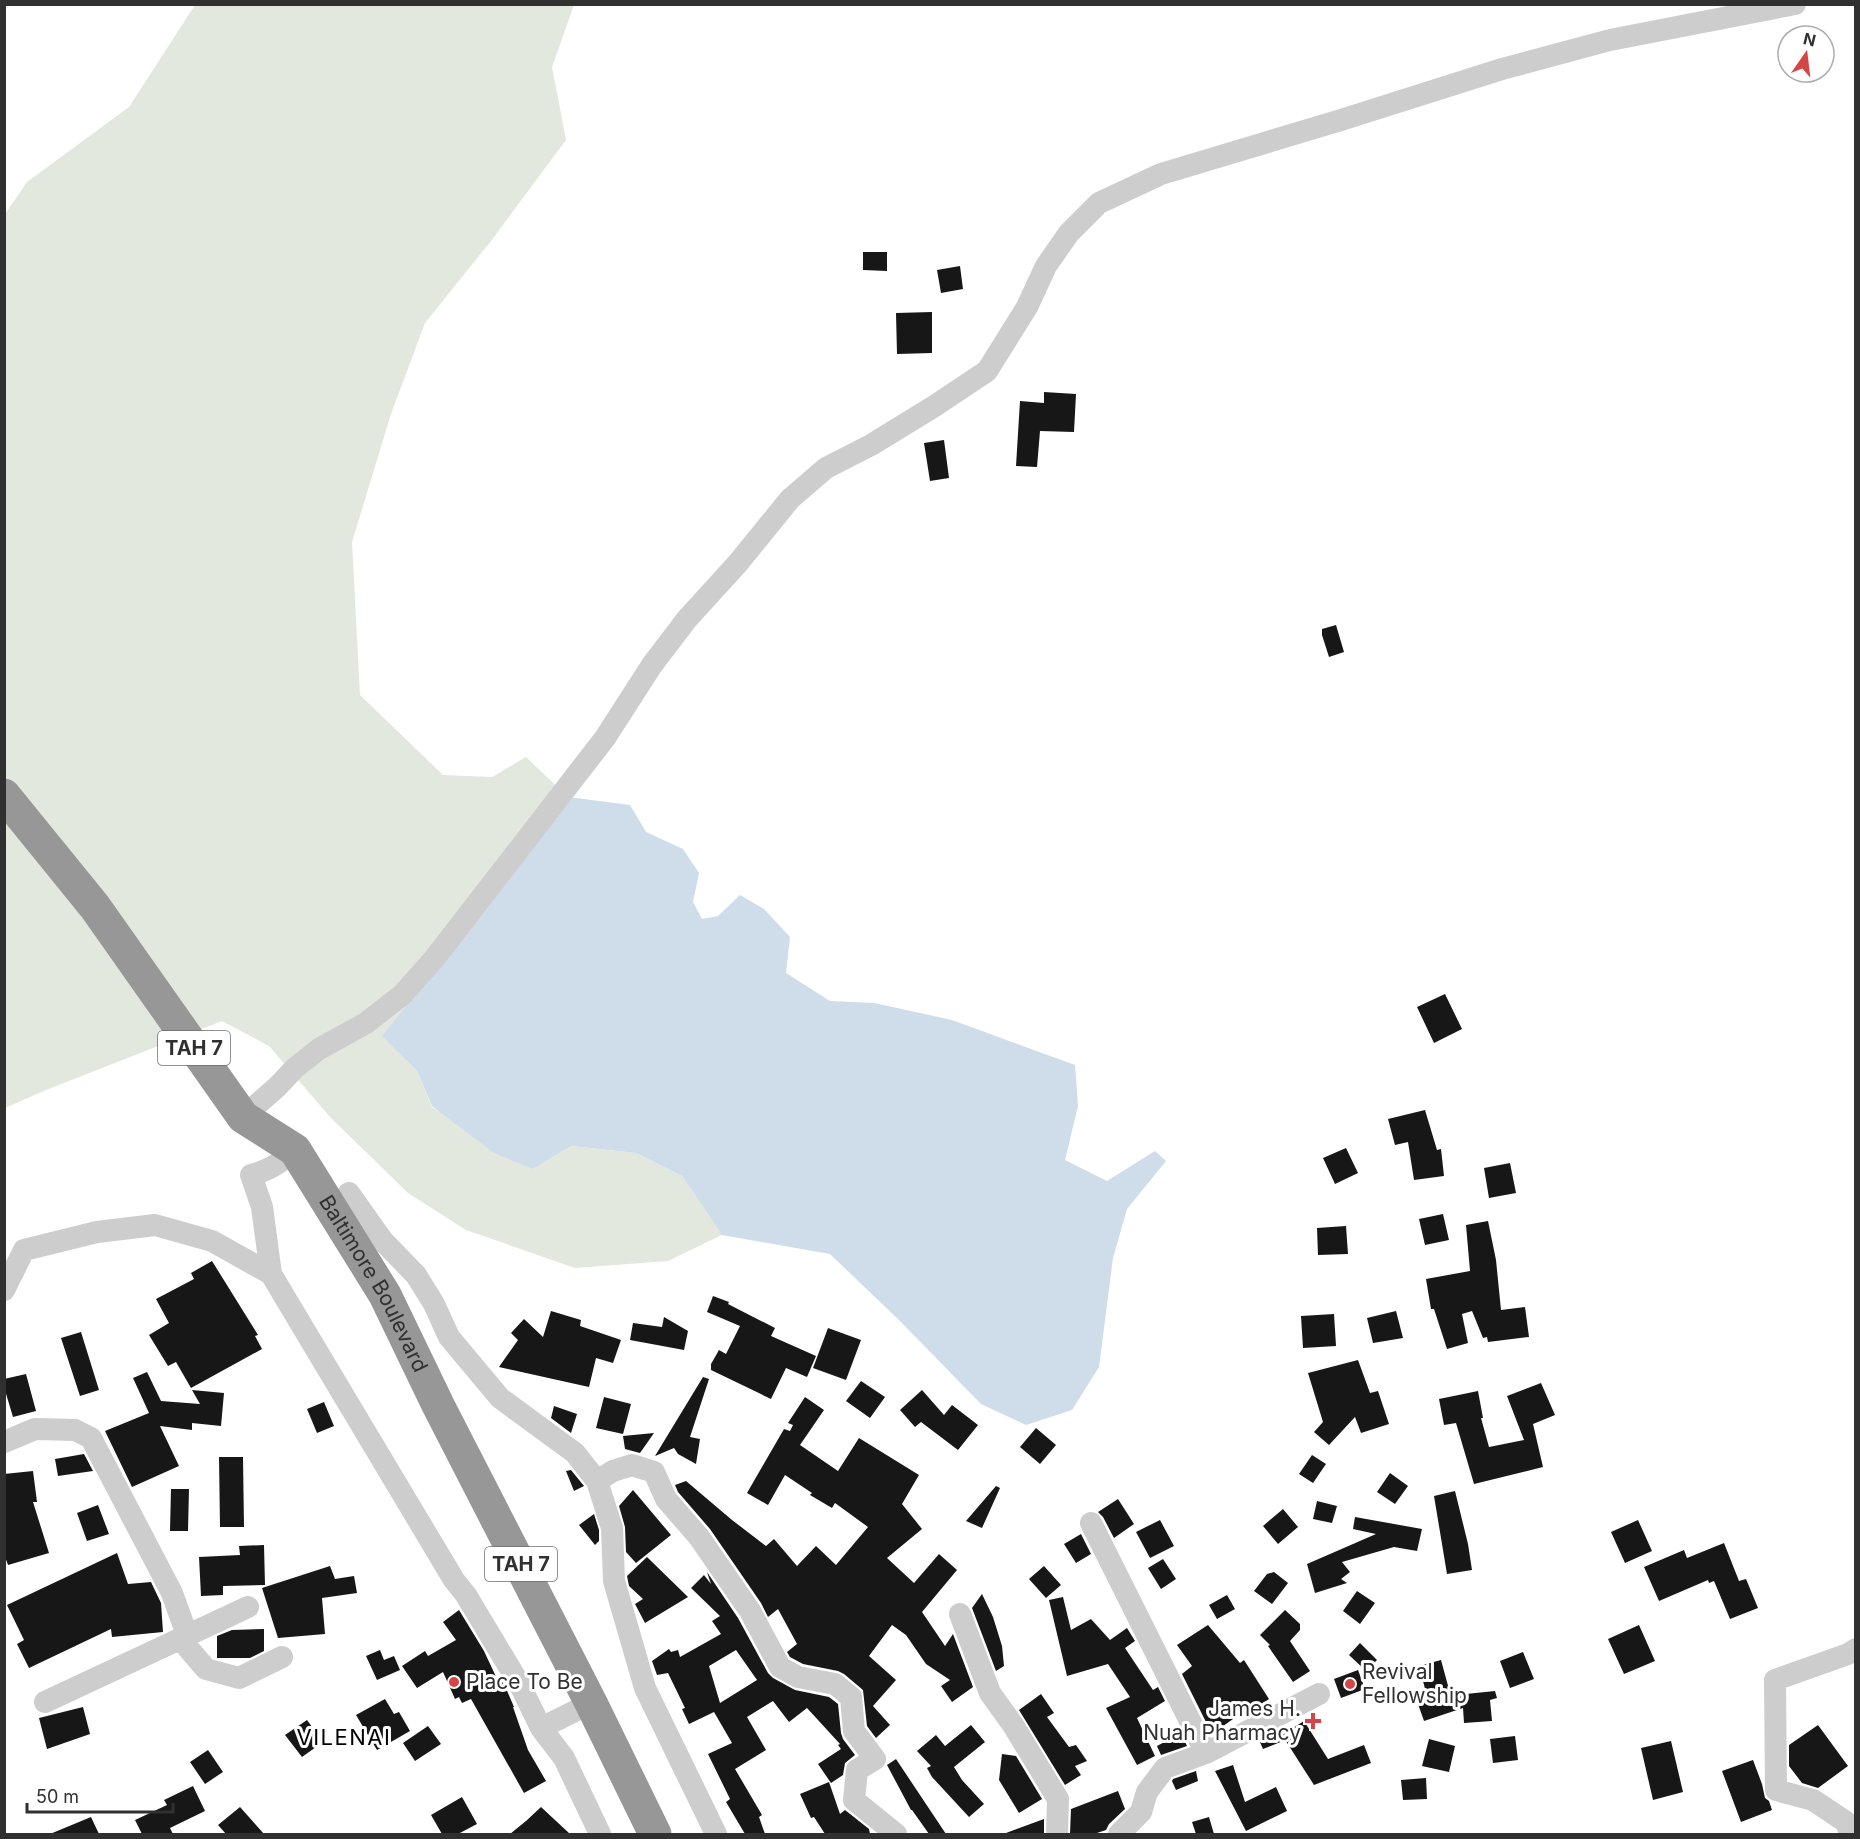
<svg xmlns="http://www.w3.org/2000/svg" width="1860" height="1839" font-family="Inter,sans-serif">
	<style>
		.green { fill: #e2e8dd }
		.water { fill: #cedde9 }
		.building { fill: #171717; fill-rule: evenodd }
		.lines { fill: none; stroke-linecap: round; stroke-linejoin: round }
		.minor { stroke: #cdcdcd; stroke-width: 22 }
		.highway { stroke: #979797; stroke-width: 33 }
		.poi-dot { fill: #d44548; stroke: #fff; stroke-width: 2 }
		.labels { text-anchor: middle; stroke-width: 6; stroke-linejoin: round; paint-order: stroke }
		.shield { fill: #fff; stroke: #6e6e6e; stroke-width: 1.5 }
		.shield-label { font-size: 20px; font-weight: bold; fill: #303030 }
		.street-label { font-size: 21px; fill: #303030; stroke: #fff }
		.poi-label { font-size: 21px; fill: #303030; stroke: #fff; text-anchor: start }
		.neighbourhood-label { font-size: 22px; letter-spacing: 1.5px; fill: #000; stroke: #fff }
	</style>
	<rect width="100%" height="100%" fill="#fff"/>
	<path class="green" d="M195 5H574L552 67 566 140 491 241 425 323 391 414 352 542 360 695 443 775 492 777 526 757 568 797 466 932 383 1036 417 1071 432 1107 533 1169 571 1146 636 1153 682 1176 722 1235 668 1261 575 1268 466 1230 408 1193 330 1117 269 1046 222 1021 46 1090 5 1108V214L27 182 129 107Z"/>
	<path class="water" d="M568 797 630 805 646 832 683 849 699 873 693 902 702 919 718 916 740 895 764 909 790 937 786 973 830 1001 874 1003 952 1020 1075 1065 1078 1106 1065 1160 1107 1181 1155 1151 1166 1161 1127 1209 1113 1258 1099 1367 1072 1410 1026 1425 981 1404 900 1321 830 1254 722 1235 682 1176 636 1153 571 1146 533 1169 494 1153 432 1106 417 1071 382 1036 466 932Z"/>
	<path class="building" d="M863 252H887V271L863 270Z
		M960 266 963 289 941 293 937 270Z
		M932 312V353L897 354 896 313Z
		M1044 392 1076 394 1074 432 1040 431 1037 467 1016 466 1020 401 1044 403Z
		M944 440 949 478 930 481 924 443Z
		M1336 625 1344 652 1329 657 1322 635V629Z
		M1445 994 1462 1029 1434 1043 1417 1007Z
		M1425 1110 1437 1150 1441 1149 1444 1176 1414 1180 1408 1142 1395 1145 1388 1119Z
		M1346 1148 1358 1173 1335 1184 1323 1158Z
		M1510 1163 1516 1193 1489 1198 1484 1168Z
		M1443 1214 1449 1240 1425 1245 1419 1219Z
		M1488 1221 1496 1260 1501 1310 1525 1307 1529 1337 1488 1342 1487 1337 1483 1338 1472 1311 1462 1314 1468 1343 1447 1349 1434 1309H1431L1426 1279 1470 1271 1466 1225Z
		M1346 1226 1348 1254 1318 1255 1317 1228Z
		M212 1261 258 1335 255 1336 262 1349 191 1388 176 1362 168 1366 149 1335 169 1323 156 1299 194 1279 191 1273Z
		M713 1296 729 1302 728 1304 775 1328 771 1336 816 1356 807 1377 786 1368 771 1399 711 1370V1364L719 1350 726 1354 740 1326 707 1312Z
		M551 1311 581 1320 580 1326 621 1340 613 1363 596 1358 589 1387 499 1367 518 1340 511 1333 524 1319 543 1337Z
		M1396 1311 1403 1338 1373 1343 1367 1318Z
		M1334 1314 1336 1346 1303 1348 1301 1316Z
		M664 1317 688 1331 684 1350 630 1340 633 1323 662 1327Z
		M828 1328 861 1340 846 1380 813 1368Z
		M81 1332 99 1390 80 1396 61 1338Z
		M1358 1360 1370 1393 1378 1391 1389 1424 1361 1433 1355 1417 1329 1445 1314 1432 1323 1422 1308 1373Z
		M147 1372 161 1401 200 1404 192 1390 224 1393 221 1426 192 1423V1430L160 1426 179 1466 132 1487 105 1431 149 1413 133 1378Z
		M26 1374 36 1411 13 1417 4 1387V1379Z
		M703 1377 709 1379 690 1437 700 1439 696 1464 678 1454 674 1448 655 1456Z
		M861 1381 885 1397 870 1418 846 1401Z
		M1541 1383 1555 1415 1533 1424 1543 1467 1474 1484 1456 1423 1444 1425 1439 1399 1478 1391 1483 1418H1481L1489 1447 1524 1440 1507 1396Z
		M922 1390 944 1415 952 1405 978 1425 958 1450 921 1422 915 1427 900 1410Z
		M604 1397 631 1404 623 1434 596 1428Z
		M805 1397 824 1410 800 1445 838 1471 859 1438 919 1475 902 1504 922 1529 887 1558 914 1583 939 1554 957 1570 922 1612 945 1646 953 1634 973 1687 952 1702 941 1686 950 1680 926 1664 906 1635 892 1625 869 1656 896 1680 873 1706 890 1725 876 1738 867 1726 863 1690 844 1674 838 1671 803 1664 790 1657 787 1652 797 1644 778 1609 768 1617 761 1603 710 1529 678 1492 675 1485 686 1481 732 1520 766 1546 774 1539 797 1566 816 1546 836 1565 868 1527 835 1503 832 1508 810 1495 812 1493 785 1475 768 1505 747 1493 784 1429 790 1431 793 1425 788 1423Z
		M324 1402 334 1426 317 1433 307 1409Z
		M554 1406 577 1414 571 1433 551 1418Z
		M1036 1428 1056 1445 1040 1464 1020 1447Z
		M654 1433 640 1453 625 1449 623 1436Z
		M84 1454 93 1471 58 1476 55 1459Z
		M1312 1455 1326 1464 1313 1483 1299 1474Z
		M219 1457H243L244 1527H220Z
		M571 1470 584 1486 574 1491 566 1471Z
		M33 1471 37 1502H33L49 1553 8 1565 4 1554V1474Z
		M1390 1473 1408 1486 1395 1504 1377 1492Z
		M996 1486 1000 1488 982 1528 966 1521Z
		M171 1489H189L188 1531H170Z
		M633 1490 671 1535 636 1563 626 1552 625 1527 619 1506Z
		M1455 1491 1468 1544 1472 1570 1447 1574 1434 1496Z
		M1118 1499 1134 1524 1114 1538 1103 1517 1098 1512Z
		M1317 1501 1337 1506 1332 1523 1313 1519Z
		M98 1505 109 1534 87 1541 77 1513Z
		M1283 1509 1298 1527 1278 1544 1263 1526Z
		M594 1514 599 1530V1541L595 1545 579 1525Z
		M1355 1517 1422 1529 1417 1551 1394 1547 1342 1562 1350 1572 1341 1579 1347 1583 1315 1593 1307 1564 1376 1534 1353 1529Z
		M1160 1520 1174 1546 1150 1558 1136 1532Z
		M1638 1520 1652 1551 1625 1563 1611 1532Z
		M1081 1534 1091 1554 1076 1563 1064 1544Z
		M1724 1543 1739 1581 1746 1579 1758 1608 1730 1619 1714 1581 1709 1583 1708 1580 1659 1601 1644 1567 1684 1550 1687 1558Z
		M264 1545 265 1585 223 1586V1595L201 1596 199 1557 240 1555 239 1546Z
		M117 1553 128 1584 151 1582 161 1603 163 1632 112 1637 111 1629 29 1668 17 1644 24 1640 7 1605Z
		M647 1557 688 1597 645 1623 635 1604 643 1599 629 1586 627 1576Z
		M1163 1559 1176 1579 1161 1589 1148 1568Z
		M330 1566 335 1579 354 1576 357 1593 322 1598 325 1634 278 1638 262 1588Z
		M1044 1566 1061 1585 1046 1598 1029 1579Z
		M707 1572 738 1618 768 1673 773 1678 795 1690 829 1697 838 1704 841 1733 843 1739 855 1755 845 1763 843 1775 831 1783 818 1764 841 1749 838 1745 840 1744 807 1708 789 1722 773 1701 747 1717 766 1750 735 1769 762 1815 759 1817 765 1834H745L726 1802 730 1799 708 1754 732 1743 714 1712 689 1724 682 1709 685 1708 668 1673 657 1675 652 1661 669 1649 671 1652 678 1650 680 1657 721 1634 712 1621 720 1616 691 1588 704 1575 711 1584ZM736 1650 757 1680 720 1703 709 1666Z
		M1274 1572 1288 1583 1272 1604 1254 1591 1267 1574Z
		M1357 1591 1375 1603 1360 1624 1343 1611Z
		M982 1594 993 1617 1002 1646 1004 1666 996 1671 972 1608Z
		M1227 1595 1235 1609 1217 1619 1209 1605Z
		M1063 1597 1071 1630 1091 1619 1110 1640 1127 1628 1135 1641 1125 1648 1153 1690 1158 1687 1165 1701 1137 1718 1155 1756 1137 1765 1106 1708 1130 1697 1108 1664 1067 1676 1049 1600Z
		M459 1610 484 1651 498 1681 501 1680 505 1686 514 1707H513L528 1750 546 1781 524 1793 471 1699 462 1703 459 1697 455 1699 443 1672 417 1688 402 1666 425 1651 428 1656 456 1640 443 1622Z
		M1285 1610 1300 1624V1630L1290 1641 1310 1671 1293 1682 1268 1646 1270 1645 1260 1635Z
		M1208 1625 1240 1663 1244 1660 1269 1699 1248 1713 1247 1709 1212 1734 1182 1674 1192 1666 1177 1645Z
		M1639 1625 1655 1661 1624 1674 1608 1639Z
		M264 1629V1651L250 1658H217V1636L232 1630Z
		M1360 1643 1377 1660 1366 1671 1349 1655Z
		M380 1650 384 1660 394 1656 400 1670 377 1680 366 1656Z
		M1523 1652 1534 1679 1510 1688 1500 1661Z
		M1441 1660 1450 1693 1455 1692 1456 1695 1495 1691 1497 1698 1490 1700 1492 1721 1464 1723 1463 1708 1424 1721 1418 1704 1428 1700 1419 1666Z
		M1358 1670 1365 1689 1341 1698 1334 1679Z
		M1041 1694 1054 1713 1047 1717 1069 1747 1076 1745 1087 1761 1075 1766 1081 1775 1065 1785 1019 1710Z
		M385 1699 394 1714 399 1712 410 1731 377 1750 356 1715Z
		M83 1707 90 1734 47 1749 39 1718Z
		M307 1720 323 1742 302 1757 285 1735Z
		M1304 1721 1328 1759 1364 1745 1371 1763 1314 1785 1282 1735Z
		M971 1725 985 1742 954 1767 962 1780 984 1804 969 1817 932 1777 927 1768 931 1766 917 1751 936 1735 945 1746Z
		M1818 1725 1848 1766 1818 1788 1802 1783 1789 1766V1745Z
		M428 1726 441 1744 415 1761 403 1743Z
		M1278 1730 1283 1741 1263 1749 1259 1740Z
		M1181 1733 1187 1746 1161 1755 1157 1746Z
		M1515 1736 1518 1760 1493 1763 1490 1739Z
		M1429 1739 1455 1746 1449 1772 1422 1766Z
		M1671 1741 1683 1792 1653 1800 1641 1748Z
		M208 1750 223 1772 205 1784 190 1762Z
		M1002 1754 1016 1756 1042 1799 1019 1813 999 1780Z
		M896 1759 946 1834H929L912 1810H911L887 1765Z
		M1753 1760 1762 1784 1765 1798 1769 1801 1772 1810 1741 1822 1722 1771Z
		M1233 1765 1245 1802 1276 1787 1287 1811 1246 1831 1215 1771Z
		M1196 1771 1198 1781 1176 1790 1172 1781 1173 1779Z
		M1426 1778 1427 1799 1403 1800 1401 1780Z
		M829 1782 840 1814 845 1810 869 1829 870 1834H825L814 1817 811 1818 800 1794Z
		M193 1786 205 1811 170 1828 173 1834H142L135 1820 167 1805 164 1800Z
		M1118 1791 1125 1809 1109 1824 1106 1830 1094 1834H1070L1071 1809Z
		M462 1797 477 1824 458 1834H442L431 1815Z
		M240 1807 264 1834H226L218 1825Z
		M541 1807 570 1834H510L526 1821Z
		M91 1817 99 1834H50Z
		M1209 1817 1214 1834H1196L1192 1822Z
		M1044 1819V1834H1007L1006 1833Z"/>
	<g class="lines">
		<path class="minor" d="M243 1117 277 1087 295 1068 319 1049 366 1023 402 995 434 959 605 738 652 665 687 619 738 563 790 499 826 468 871 445 933 407 987 371 1027 307 1046 266 1069 233 1099 203 1161 174 1341 120 1502 69 1610 40 1795 4
			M295 1150C282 1162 268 1171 251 1175L262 1207 271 1274 454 1580 466 1595 520 1685 541 1728
			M349 1193 383 1241 416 1275 434 1304 449 1337 500 1398 575 1453 597 1481 612 1528 614 1581 645 1688 716 1834
			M4 1290 24 1250 97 1232 155 1225 212 1241 271 1274
			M4 1442 35 1429 75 1430 91 1438 172 1593 187 1635 188 1648 206 1669 239 1678 282 1657
			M597 1481 613 1471 632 1465 654 1472 666 1499 699 1537 750 1611 780 1667 798 1677 835 1684 851 1697 854 1731 875 1759 857 1770 854 1800 896 1834
			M1091 1523 1206 1753
			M960 1614 990 1693 1013 1725 1058 1799 1057 1834
			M45 1702 248 1607
			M591 1703 541 1728 564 1758 600 1834
			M1119 1834 1141 1812 1147 1792 1165 1768 1206 1753 1319 1694
			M1850 1834 1846 1822 1813 1800 1776 1790 1775 1680 1848 1654 1856 1649"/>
		<path class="highway" id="s1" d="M4 795 95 907 243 1117 295 1150 385 1295 438 1405 591 1703 655 1834"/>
	</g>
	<g class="poi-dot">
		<circle cx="454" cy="1682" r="6"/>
		<circle cx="1350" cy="1684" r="6"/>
		<path d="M1310 1712h6v6h6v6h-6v6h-6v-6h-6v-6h6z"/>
	</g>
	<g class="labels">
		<g class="shield">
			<rect x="158" y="1031" width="72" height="34" rx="4.5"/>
			<rect x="485" y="1547" width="72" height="34" rx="4.5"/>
		</g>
		<g class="shield-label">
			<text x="194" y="1055">TAH 7</text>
			<text x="521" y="1571">TAH 7</text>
		</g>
		<g class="street-label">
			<text dy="7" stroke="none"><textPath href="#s1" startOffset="618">Baltimore Boulevard</textPath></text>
		</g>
		<g class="poi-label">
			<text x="1362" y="1679">Revival<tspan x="1362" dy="24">Fellowship</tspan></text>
			<text x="466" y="1689">Place To Be</text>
			<text x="1301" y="1716" text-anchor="end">James H.<tspan x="1301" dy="24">Nuah Pharmacy</tspan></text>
		</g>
		<g class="neighbourhood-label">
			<text x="344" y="1745">VILENAI</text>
		</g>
	</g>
	<rect width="1860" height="1839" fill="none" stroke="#303030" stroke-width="12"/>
	<g transform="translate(1806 54) rotate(14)"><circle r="28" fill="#ffffff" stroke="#acacac" stroke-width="1.5"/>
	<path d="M0-4.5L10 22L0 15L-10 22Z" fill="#d44548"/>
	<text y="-9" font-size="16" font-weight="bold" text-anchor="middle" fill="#303030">N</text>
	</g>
	<path d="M27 1803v9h146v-9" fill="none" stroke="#303030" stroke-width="3"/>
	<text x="36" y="1803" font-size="18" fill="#303030" stroke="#ffffff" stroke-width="4.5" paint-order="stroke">50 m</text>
</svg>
